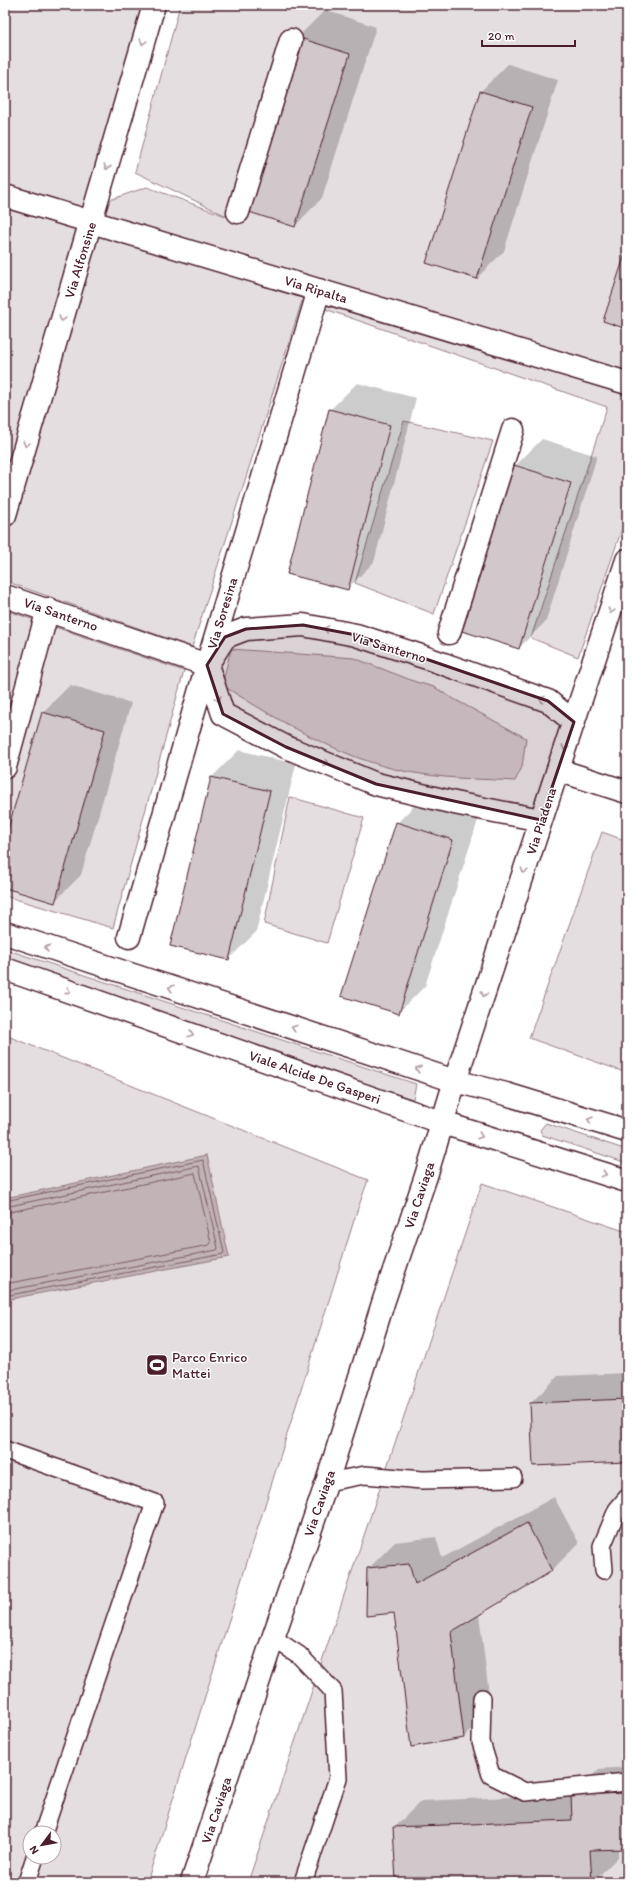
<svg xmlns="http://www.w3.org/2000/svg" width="632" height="1887" font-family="Itim,sans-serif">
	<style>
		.green { fill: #e5dee0; stroke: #987e86; fill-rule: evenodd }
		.water { fill: #c1b3b6; stroke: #91787e }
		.shadow { fill: #0003 }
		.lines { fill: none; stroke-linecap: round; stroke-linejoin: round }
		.shore { stroke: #7a5a63; stroke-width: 1 }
		.building { fill: #d2c7cb; stroke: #4a1f2b }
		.lane-casing { stroke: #4a1f2b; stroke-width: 20 }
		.street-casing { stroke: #4a1f2b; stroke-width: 25 }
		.secondary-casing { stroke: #4a1f2b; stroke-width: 25 }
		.lane { stroke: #fff; stroke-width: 17 }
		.street { stroke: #fff; stroke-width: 22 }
		.secondary { stroke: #fff; stroke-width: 22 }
		.oneway { stroke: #ae9aa0 }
		.marked { fill: #4a1f2b; fill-opacity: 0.2; stroke: #4a1f2b; stroke-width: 3; stroke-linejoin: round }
		.labels { text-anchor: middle; stroke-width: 3; stroke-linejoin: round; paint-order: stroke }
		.street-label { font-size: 14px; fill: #4a1f2b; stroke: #fff }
		.poi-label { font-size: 14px; fill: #4a1f2b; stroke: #fff; text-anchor: start }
	</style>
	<rect width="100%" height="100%" fill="#fff"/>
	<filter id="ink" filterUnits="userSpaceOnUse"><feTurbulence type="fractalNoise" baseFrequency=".025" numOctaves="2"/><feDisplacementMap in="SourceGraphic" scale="8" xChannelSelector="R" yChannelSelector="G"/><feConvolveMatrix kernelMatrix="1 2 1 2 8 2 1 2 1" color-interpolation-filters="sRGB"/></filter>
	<g filter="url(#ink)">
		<path class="green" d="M5 5H152L98 204 147 187 231 218 135 172 180 5H627V514L578 657 531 638 607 407 302 301 192 647 5 581Z
			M404 421 493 441 434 614 355 583Z
			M5 610 184 671 113 928 5 896Z
			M231 649 354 658 416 682 434 687 452 698 526 738 522 767 515 781C484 779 452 779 421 774 351 765 281 722 222 685Z
			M290 797 364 818 327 943 264 924Z
			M602 832 627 841V1073L529 1038Z
			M5 949 416 1084 413 1099 259 1051 5 964Z
			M5 1035 368 1180 356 1214 147 1882H5ZM30 1833H54V1857H30Z
			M546 1123 627 1150V1163L542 1135 540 1130Z
			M482 1183 627 1232V1882H248Z"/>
		<path class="water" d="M207 1155 229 1257 5 1300V1198Z"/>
		<path class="shadow" d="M325 10 376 27 322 198 295 226 298 37Z
			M508 64 558 80 504 251 477 278 428 262 481 91Z
			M357 383 416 398 374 562 347 589 330 410Z
			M542 439 597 456 546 621 519 648 515 466Z
			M70 685 131 703 81 875 54 902 5 887V843L43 712Z
			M239 750 296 764 256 932 229 959 171 945 212 777Z
			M424 796 480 814 425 986 398 1013 397 823Z
			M627 1373V1461L534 1464 531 1403 558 1376Z
			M554 1497 579 1543 552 1570 479 1614 491 1710 464 1737 395 1612 368 1569 395 1542 436 1537 442 1558Z
			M627 1767V1848H618V1857L593 1882H397L394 1828 421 1801 573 1794 599 1769Z"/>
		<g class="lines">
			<path class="shore" d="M5 1201 203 1160 224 1252 223 1254 5 1296
				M5 1207 199 1166 218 1248 217 1250 5 1291
				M5 1213 195 1173 211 1243 209 1245 5 1284"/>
		</g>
		<path class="building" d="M297 37 350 54 295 227 243 210Z
			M480 91 532 107 477 279 426 263Z
			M627 248V329L603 321Z
			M329 409 390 425 348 590 287 574Z
			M514 465 571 483 519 649 462 631Z
			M42 712 105 730 55 903 5 888V839Z
			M211 777 270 791 229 960 170 946Z
			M396 822 453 840 399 1014 341 996Z
			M627 1399V1462L533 1466 530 1403Z
			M527 1523 552 1571 451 1632 464 1738 411 1747 394 1613 366 1616 367 1568 409 1564 415 1584Z
			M627 1793V1849L590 1850 592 1882H396L393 1827 572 1820 571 1795Z"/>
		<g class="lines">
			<g class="lane-casing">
				<path id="lane" d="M5 1450 155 1503 43 1833
					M327 1482 365 1475 422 1480 513 1478
					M604 1570 602 1546 617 1510 627 1498
					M273 1638 299 1655 333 1691 338 1778 303 1882
					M482 1698 481 1742 491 1775 525 1792 627 1782
					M27 1882 35 1857"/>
			</g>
			<g class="street-casing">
				<path id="street" d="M5 196 627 383
					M238 212 291 40
					M5 515 154 5
					M5 596 207 665
					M449 633 513 430
					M5 767 48 609
					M558 770 627 792
					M541 820 459 804 376 784 286 747 223 714 207 665 225 637 246 629 303 625 356 635 424 657 548 701 574 722
					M129 937 207 665 319 290
					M192 1882 273 1638 327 1482 384 1300 426 1176 455 1081 627 560"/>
			</g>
			<g class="secondary-casing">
				<path id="secondary" d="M5 933 455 1081 506 1094 627 1131
					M5 969 443 1123 627 1181"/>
			</g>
			<use href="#lane" class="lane"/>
			<use href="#street" class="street"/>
			<use href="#secondary" class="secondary"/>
		</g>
		<defs><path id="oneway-chevron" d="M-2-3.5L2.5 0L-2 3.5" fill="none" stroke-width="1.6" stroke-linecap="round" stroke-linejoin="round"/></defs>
		<g class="oneway">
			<use href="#oneway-chevron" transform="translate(143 42) rotate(106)"/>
			<use href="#oneway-chevron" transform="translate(107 167) rotate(106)"/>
			<use href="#oneway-chevron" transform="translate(62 319) rotate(106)"/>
			<use href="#oneway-chevron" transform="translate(26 444) rotate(106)"/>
			<use href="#oneway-chevron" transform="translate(611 611) rotate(108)"/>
			<use href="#oneway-chevron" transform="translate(326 629) rotate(-169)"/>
			<use href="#oneway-chevron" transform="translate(218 699) rotate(72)"/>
			<use href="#oneway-chevron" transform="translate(542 699) rotate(-159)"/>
			<use href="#oneway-chevron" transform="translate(565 748) rotate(108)"/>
			<use href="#oneway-chevron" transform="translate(326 763) rotate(22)"/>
			<use href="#oneway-chevron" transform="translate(524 871) rotate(108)"/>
			<use href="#oneway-chevron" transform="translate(47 948) rotate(-162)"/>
			<use href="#oneway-chevron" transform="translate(171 988) rotate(-162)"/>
			<use href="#oneway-chevron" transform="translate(68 991) rotate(19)"/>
			<use href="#oneway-chevron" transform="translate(484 994) rotate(108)"/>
			<use href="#oneway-chevron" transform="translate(294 1028) rotate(-162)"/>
			<use href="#oneway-chevron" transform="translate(191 1034) rotate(19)"/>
			<use href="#oneway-chevron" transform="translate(418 1069) rotate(-162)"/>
			<use href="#oneway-chevron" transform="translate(590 1120) rotate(-163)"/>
			<use href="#oneway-chevron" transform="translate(480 1136) rotate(19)"/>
			<use href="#oneway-chevron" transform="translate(604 1174) rotate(17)"/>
		</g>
	</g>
	<path class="marked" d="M303 625 356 635 548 701 574 722 541 820 376 784 286 747 223 714 207 665 225 637 246 629Z"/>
	<defs>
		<g id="stadium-square" transform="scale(1.15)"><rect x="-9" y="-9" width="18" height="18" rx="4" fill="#4a1f2b" stroke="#fff"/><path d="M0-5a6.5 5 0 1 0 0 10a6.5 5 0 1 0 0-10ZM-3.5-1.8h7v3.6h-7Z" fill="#fff"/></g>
	</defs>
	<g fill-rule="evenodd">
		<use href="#stadium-square" x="157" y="1365"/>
	</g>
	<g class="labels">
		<g class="street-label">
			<text transform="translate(80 260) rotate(-73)" y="5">Via Alfonsine</text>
			<text transform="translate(316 289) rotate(17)" y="5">Via Ripalta</text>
			<text transform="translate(222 613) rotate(-73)" y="5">Via Soresina</text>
			<text transform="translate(61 614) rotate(19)" y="5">Via Santerno</text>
			<text transform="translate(389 647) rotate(17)" y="5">Via Santerno</text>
			<text transform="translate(541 821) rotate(-72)" y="5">Via Piadena</text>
			<text transform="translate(315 1077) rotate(19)" y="5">Viale Alcide De Gasperi</text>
			<text transform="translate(419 1195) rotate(-72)" y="5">Via Caviaga</text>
			<text transform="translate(319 1503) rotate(-71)" y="5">Via Caviaga</text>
			<text transform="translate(216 1810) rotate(-72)" y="5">Via Caviaga</text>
		</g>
		<g class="poi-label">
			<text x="172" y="1362">Parco Enrico<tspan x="172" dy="16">Mattei</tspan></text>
		</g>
	</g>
	<rect width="632" height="1887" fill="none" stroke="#fff" stroke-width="20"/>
	<rect x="10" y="10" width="612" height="1867" fill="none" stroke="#4a1f2b" stroke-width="1.5" filter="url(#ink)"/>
	<g transform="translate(42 1845) rotate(238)"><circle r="19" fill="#ffffff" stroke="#b7a5aa"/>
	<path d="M0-3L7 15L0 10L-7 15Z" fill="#4a1f2b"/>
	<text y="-6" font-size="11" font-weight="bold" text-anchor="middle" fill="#4a1f2b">N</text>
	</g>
	<path d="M482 40v6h93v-6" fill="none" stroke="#4a1f2b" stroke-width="2"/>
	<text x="488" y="40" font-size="12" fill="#4a1f2b" stroke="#ffffff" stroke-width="3" paint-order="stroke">20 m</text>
</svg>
